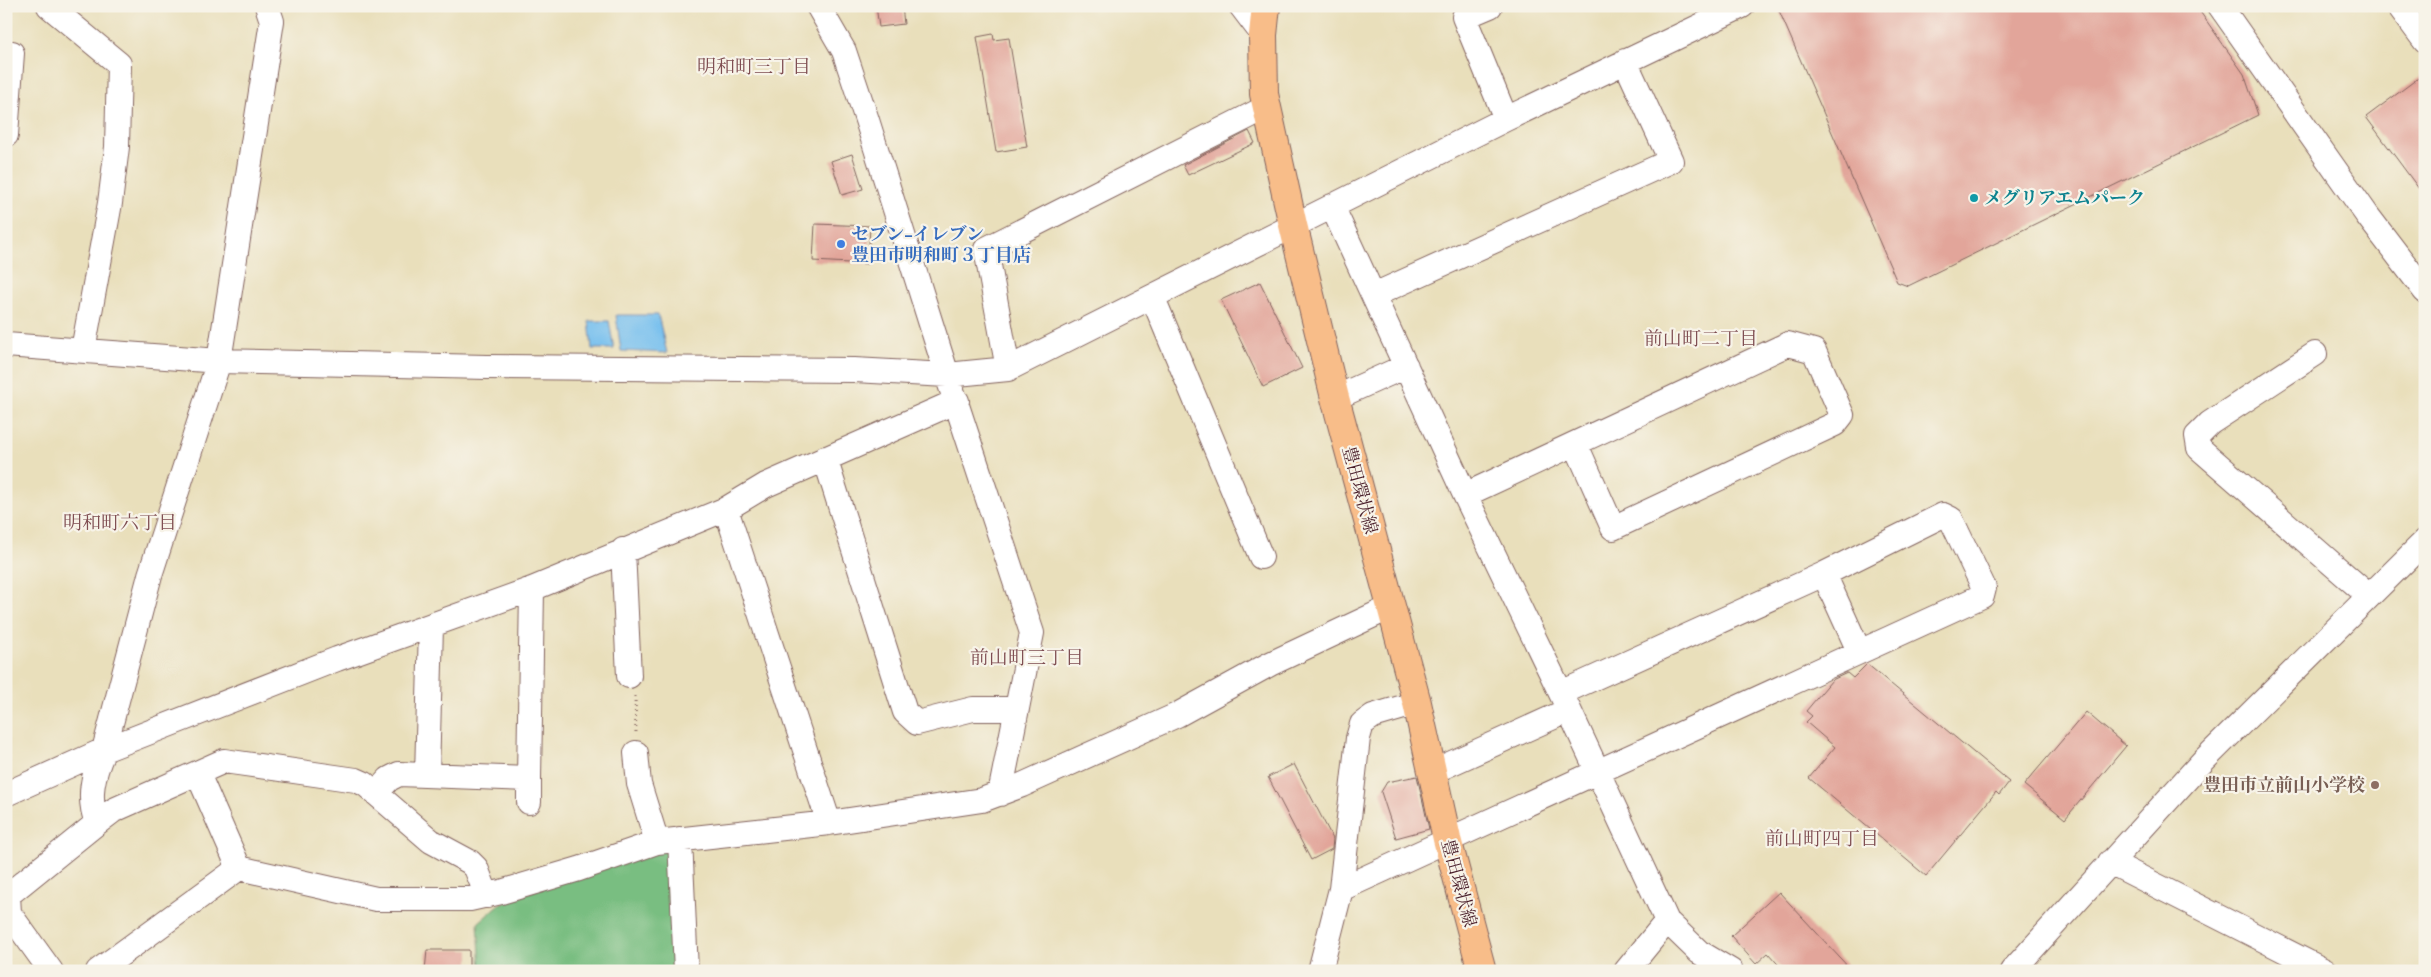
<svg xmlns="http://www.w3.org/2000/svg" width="2431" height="977" font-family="Cardo,'Noto Serif JP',serif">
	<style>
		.forest { fill: #79be81; stroke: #626e56 }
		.water { fill: #76bfee; stroke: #606f8c }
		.building { fill: #e2a59a }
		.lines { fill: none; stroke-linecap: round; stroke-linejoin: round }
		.minor-casing { stroke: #82625d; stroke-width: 26 }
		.major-casing { stroke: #82625d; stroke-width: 30 }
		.path { stroke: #82625d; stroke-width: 3; stroke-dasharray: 1 4; stroke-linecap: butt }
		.minor { stroke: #fff; stroke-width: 24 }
		.major { stroke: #f8bd89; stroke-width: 28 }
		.culture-dot { fill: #0f9aa8; stroke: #f7f3e8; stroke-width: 2 }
		.shop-dot { fill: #3f7fe0; stroke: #f7f3e8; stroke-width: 2 }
		.education-dot { fill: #8d6e63; stroke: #f7f3e8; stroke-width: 2 }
		.labels { text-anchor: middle; stroke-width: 4.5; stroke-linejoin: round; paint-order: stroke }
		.culture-label { font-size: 18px; font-weight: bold; fill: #0d838f; stroke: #f7f3e8; text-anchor: start }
		.shop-label { font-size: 18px; font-weight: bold; fill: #366cbe; stroke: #f7f3e8; text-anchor: start }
		.street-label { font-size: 18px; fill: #4a1f2b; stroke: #f7f3e8 }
		.education-label { font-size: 18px; font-weight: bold; fill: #785e54; stroke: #f7f3e8; text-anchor: end }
		.neighbourhood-label { font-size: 19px; fill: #7f4e52; stroke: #f7f3e8 }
	</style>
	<rect width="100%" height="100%" fill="#f7f3e8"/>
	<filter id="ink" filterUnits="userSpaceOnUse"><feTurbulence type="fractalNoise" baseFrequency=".02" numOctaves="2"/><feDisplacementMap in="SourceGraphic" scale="10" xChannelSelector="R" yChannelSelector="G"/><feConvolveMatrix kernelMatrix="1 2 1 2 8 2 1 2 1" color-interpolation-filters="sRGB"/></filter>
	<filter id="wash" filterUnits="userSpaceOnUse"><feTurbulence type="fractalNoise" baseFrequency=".0096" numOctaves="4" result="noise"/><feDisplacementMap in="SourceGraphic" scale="20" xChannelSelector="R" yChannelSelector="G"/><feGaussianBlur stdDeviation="1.12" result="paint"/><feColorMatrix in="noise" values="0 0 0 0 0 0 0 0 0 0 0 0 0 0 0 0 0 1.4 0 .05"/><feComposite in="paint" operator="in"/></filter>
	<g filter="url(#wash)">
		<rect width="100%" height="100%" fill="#e9dfbb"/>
		<path class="forest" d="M657 842 674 854 678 971H481L478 923 500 904Z"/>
		<path class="water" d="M616 315H658L667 353 621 351Z
			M589 321H609L614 349H592Z"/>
		<g id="blocks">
			<path class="building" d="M876 6H902L904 24 879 27Z
				M1777 6H2196L2244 74 2258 115 1908 286 1897 282Z
				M993 34 994 40 1009 38 1027 147 996 152 977 37Z
				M2425 73V197L2366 117Z
				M1249 131 1255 143 1188 175 1183 165Z
				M852 154 863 189 842 195 831 161Z
				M815 224 870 226 868 264 813 261Z
				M1260 282 1302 368 1263 387 1221 300Z
				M1867 664 2009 782 1999 795 1996 792 1926 876 1809 778 1835 747 1806 722 1812 716 1806 711 1832 680 1847 673 1853 678Z
				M2086 712 2126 746 2065 819 2024 785Z
				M1294 764 1333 839 1332 849 1311 860 1268 777Z
				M1417 776 1429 829 1396 838 1381 792 1387 782Z
				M1779 892 1852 971H1784L1768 953 1756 964 1731 936Z
				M427 950H469V971H425Z"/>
		</g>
	</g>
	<g filter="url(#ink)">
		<use href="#blocks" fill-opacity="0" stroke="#82625d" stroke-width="1"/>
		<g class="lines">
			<g class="minor-casing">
				<path id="minor" d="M49 6 119 64 117 147 110 203 83 350
					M818 6 844 51 867 120 947 375 1032 633 1000 794
					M1241 6 1263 35
					M1490 6 1464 17 1506 119
					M2220 6 2367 215 2425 291
					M2399 6 2425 41
					M6 135 12 53
					M1332 206 1465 495 1569 710 1667 921 1699 952 1731 971
					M1374 295 1671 161 1625 61
					M1153 298 1261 557
					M6 345 219 361 487 367 854 370 947 375 1008 369 1506 119 1742 6
					M2315 354 2210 423 2197 436 2199 448 2369 596
					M1008 369 986 249 1267 107
					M1335 398 1406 366
					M825 458 905 712 917 723 973 709H1017
					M1465 495 1788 344 1814 351 1842 415 1835 424 1613 528 1576 445
					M726 509 829 823
					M623 550 629 676
					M1824 574 1859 651
					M636 753 639 784 657 842
					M1432 772 1569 710
					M198 774 239 868
					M427 775 431 626
					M529 779V802
					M376 793 389 779 399 774 529 779 532 589
					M6 794 104 750 337 659 532 589 726 509 766 485 957 401
					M97 823 114 810 224 761 356 780 365 784 431 841 470 862 476 868 487 896
					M680 839 686 971
					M2110 862 2325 971
					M1341 889 1982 596 1984 588 1951 519 1943 515 1824 574 1561 693
					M51 971 9 913 8 895 97 823C87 797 93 774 104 750L150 575 219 361 272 21 267 6
					M98 971 239 868 376 899H470L501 892 579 869 657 842 829 823 982 800 1022 785 1177 715 1270 664 1391 607
					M1320 971 1341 889 1358 738 1362 724 1373 716 1417 703
					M1626 971 1667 921
					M2012 971 2204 760 2425 541"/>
			</g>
			<g class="major-casing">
				<path id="major" d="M1266 6 1263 35 1264 94 1293 225 1335 398 1417 703 1447 839 1482 971"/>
			</g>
			<path class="path" d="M635 696 636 734"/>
			<use href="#minor" class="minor"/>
			<use href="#major" class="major"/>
		</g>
	</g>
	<circle class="culture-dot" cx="1974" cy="198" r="5"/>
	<circle class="shop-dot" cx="841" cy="244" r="5"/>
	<circle class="education-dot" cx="2375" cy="785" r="5"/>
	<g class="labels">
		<g class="culture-label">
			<text x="1984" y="204">メグリアエムパーク</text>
		</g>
		<g class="shop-label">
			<text x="851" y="240">セブン-イレブン<tspan x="851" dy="21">豊田市明和町３丁目店</tspan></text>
		</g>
		<g class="street-label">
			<text transform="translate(1360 490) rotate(75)" y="6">豊田環状線</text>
			<text transform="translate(1459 883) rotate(75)" y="6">豊田環状線</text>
		</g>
		<g class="education-label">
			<text x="2365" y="791">豊田市立前山小学校</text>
		</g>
		<g class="neighbourhood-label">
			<text x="754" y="73">明和町三丁目</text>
			<text x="1701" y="345">前山町二丁目</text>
			<text x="120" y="529">明和町六丁目</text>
			<text x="1027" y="664">前山町三丁目</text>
			<text x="1822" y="845">前山町四丁目</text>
		</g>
	</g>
	<rect width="2431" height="977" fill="none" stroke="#f7f3e8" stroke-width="25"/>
</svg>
